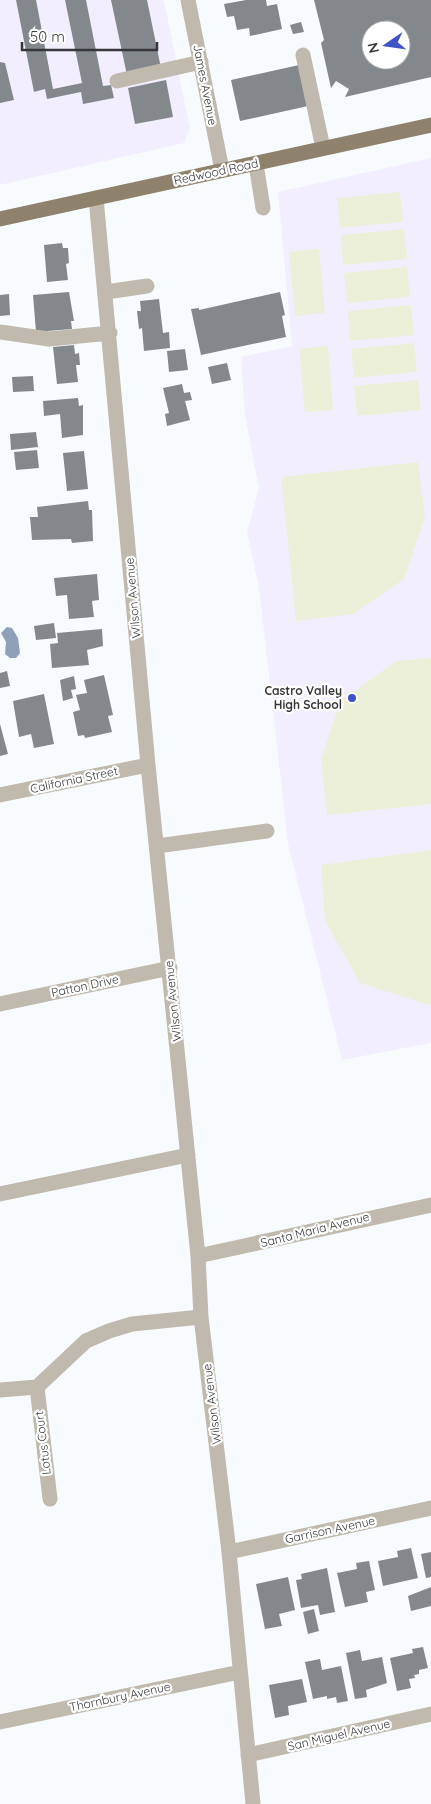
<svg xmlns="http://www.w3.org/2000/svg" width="431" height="1804" font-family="Quicksand,sans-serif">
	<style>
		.education { fill: #f3eeff }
		.green { fill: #ecf0d9 }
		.water { fill: #8fa0b8 }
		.building { fill: #83888c; fill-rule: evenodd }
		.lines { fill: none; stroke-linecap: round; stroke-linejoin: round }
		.minor { stroke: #c0b9ad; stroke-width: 15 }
		.major { stroke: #8e826c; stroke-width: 15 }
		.poi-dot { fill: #4152c6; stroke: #fff; stroke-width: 2 }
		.labels { text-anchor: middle; stroke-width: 4.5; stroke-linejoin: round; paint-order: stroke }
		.street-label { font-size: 12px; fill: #353739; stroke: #fff }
		.poi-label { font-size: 12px; font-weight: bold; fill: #353739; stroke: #fff; text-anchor: end }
	</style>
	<rect width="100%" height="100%" fill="#f8fbfe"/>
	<path class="education" d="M0 0H164L190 129 184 143 0 185Z
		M431 158V1043L342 1060 288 844 259 588 247 532 259 488 245 416 241 357 292 346 278 192Z"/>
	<path class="green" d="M400 192 403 222 340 228 337 198Z
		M404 229 407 259 343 265 341 235Z
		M319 249 325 313 295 316 289 252Z
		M407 267 410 297 347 303 344 273Z
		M411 305 414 335 350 341 348 311Z
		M414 343 417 372 354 378 351 349Z
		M328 346 333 410 305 412 299 349Z
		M418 380 421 410 357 416 354 386Z
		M418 462 425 517 404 579 353 614 296 621 281 477Z
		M431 658V804L327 815 321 759 340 702 396 661Z
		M431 850V1005H429L360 983 325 921 321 865Z"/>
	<path class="water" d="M7 627 12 628 18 638 20 653 16 658H10L5 654 6 642 1 633Z"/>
	<path class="building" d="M16 0H36L53 89 82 83 65 0H86L103 86 111 85 114 98 83 104 81 92 47 99 45 89 34 92Z
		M111 0H147L161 68 127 75Z
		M246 0H266L267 6 277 4 282 29 250 36 249 28 237 30 234 16 227 17 224 4Z
		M314 0H431V77L345 97 349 89 336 81 331 88 321 43 324 40ZM371 30H401V60H371Z
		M301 22 304 32 293 34 290 25Z
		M0 62 5 63 14 100 0 103Z
		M299 65 308 106 240 121 231 80Z
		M166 80 173 117 135 124 128 88Z
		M62 243 63 248H68L69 263 66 264 68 280 47 282 44 245Z
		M69 292 74 321H71L72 329 36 332 33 295Z
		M280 292 285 315 282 316 286 337 201 355 191 309 199 308V310Z
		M9 294 10 315 0 316V295Z
		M159 299 163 333 169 332 170 348 144 351 142 328 139 329 137 311H141L140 301Z
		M74 345 75 354 79 353 80 365H76L78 382 57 384 53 347Z
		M185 349 188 370 169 372 167 351Z
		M227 363 231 380 212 384 208 367Z
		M33 376 34 391 13 392 12 377Z
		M182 384 184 393 190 392 192 400 185 401 190 420 167 426 165 414 169 413 163 388Z
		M78 398 79 406 83 405V435L62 438 60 414 44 416 43 401Z
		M36 432 38 447 11 450 10 434Z
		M37 450 39 468 16 470 14 452Z
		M84 451 88 489 67 491 63 453Z
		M88 501 89 510H92L93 541 72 543 71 539 32 540 30 517H38L37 507Z
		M97 574 99 600 92 601 94 617 69 619 67 595 56 596 54 578Z
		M54 623 56 638 36 640 34 626Z
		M102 629 103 646 87 650 89 665 52 668 50 644 58 643 57 633Z
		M7 671 10 686 0 688V673Z
		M104 675 113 715 108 716 112 732 85 738 84 735 78 736 73 712 80 710 76 695 87 693 84 680Z
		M74 676 76 689 71 690 73 698 63 701 60 680Z
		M44 694 54 744 34 748 31 734 19 737 13 701Z
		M0 724 8 754 0 756Z
		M411 1548 418 1578 383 1586 378 1561 398 1557 397 1551Z
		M431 1552V1577L426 1578 421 1554Z
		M369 1561 375 1590 366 1592 368 1602 345 1607 337 1573 357 1569 356 1563Z
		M327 1568 335 1612 320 1615 318 1605 301 1608 296 1580 302 1579 301 1574Z
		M288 1577 295 1610 279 1614 282 1626 265 1629 256 1584Z
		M431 1587V1606L411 1611 408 1596Z
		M314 1609 319 1631 308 1634 303 1612Z
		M423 1647 428 1668 419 1670V1674L414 1675 415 1678 409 1679 411 1688 397 1691 390 1658 413 1653 412 1649Z
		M360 1650 362 1661 382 1657 387 1683 366 1690 367 1697 355 1699 346 1653Z
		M320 1659 322 1670 341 1666 348 1701 337 1703 336 1697 327 1699V1696L313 1699 305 1662Z
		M302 1679 307 1702 288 1706 289 1715 275 1718 269 1685Z"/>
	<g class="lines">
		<path class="minor" d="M188 0 222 170
			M303 55 323 148
			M117 81 201 62
			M256 164 263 208
			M96 198 148 765 198 1256 201 1317 229 1552 253 1804
			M106 292 147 286
			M0 332 49 339 110 333
			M0 795 148 765
			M157 846 267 831
			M0 1004 170 968
			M0 1194 188 1155
			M198 1256 431 1205
			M37 1387 50 1499
			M0 1390 37 1387 86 1341 109 1331 132 1324 201 1317
			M229 1552 431 1508
			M0 1722 240 1672
			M248 1755 431 1714"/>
		<path class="major" d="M0 219 431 125"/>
	</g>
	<circle class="poi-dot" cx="352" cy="698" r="5"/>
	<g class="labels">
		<g class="street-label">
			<text transform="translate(205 85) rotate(79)" y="4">James Avenue</text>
			<text transform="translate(216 172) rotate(-12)" y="4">Redwood Road</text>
			<text transform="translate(133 598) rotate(-95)" y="4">Wilson Avenue</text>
			<text transform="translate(74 780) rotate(-12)" y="4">California Street</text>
			<text transform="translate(85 986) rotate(-12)" y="4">Patton Drive</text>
			<text transform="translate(173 1001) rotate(-96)" y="4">Wilson Avenue</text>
			<text transform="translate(315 1230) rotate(-14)" y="4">Santa Maria Avenue</text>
			<text transform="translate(212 1404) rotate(-97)" y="4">Wilson Avenue</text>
			<text transform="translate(43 1443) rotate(-97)" y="4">Lotus Court</text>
			<text transform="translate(330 1530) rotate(-12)" y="4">Garrison Avenue</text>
			<text transform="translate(120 1697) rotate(-12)" y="4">Thornbury Avenue</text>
			<text transform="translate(339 1735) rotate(-13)" y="4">San Miguel Avenue</text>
		</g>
		<g class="poi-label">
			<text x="342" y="695">Castro Valley<tspan x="342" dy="14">High School</tspan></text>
		</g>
	</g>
	<g transform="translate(386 45) rotate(257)"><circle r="24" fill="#ffffff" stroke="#aeafb0"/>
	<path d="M0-4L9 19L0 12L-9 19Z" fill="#4152c6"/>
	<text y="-8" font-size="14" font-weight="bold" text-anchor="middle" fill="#353739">N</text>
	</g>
	<path d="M22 42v8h135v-8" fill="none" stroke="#353739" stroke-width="2.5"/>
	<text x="30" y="42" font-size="15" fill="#353739" stroke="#ffffff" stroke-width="4" paint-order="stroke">50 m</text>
</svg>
